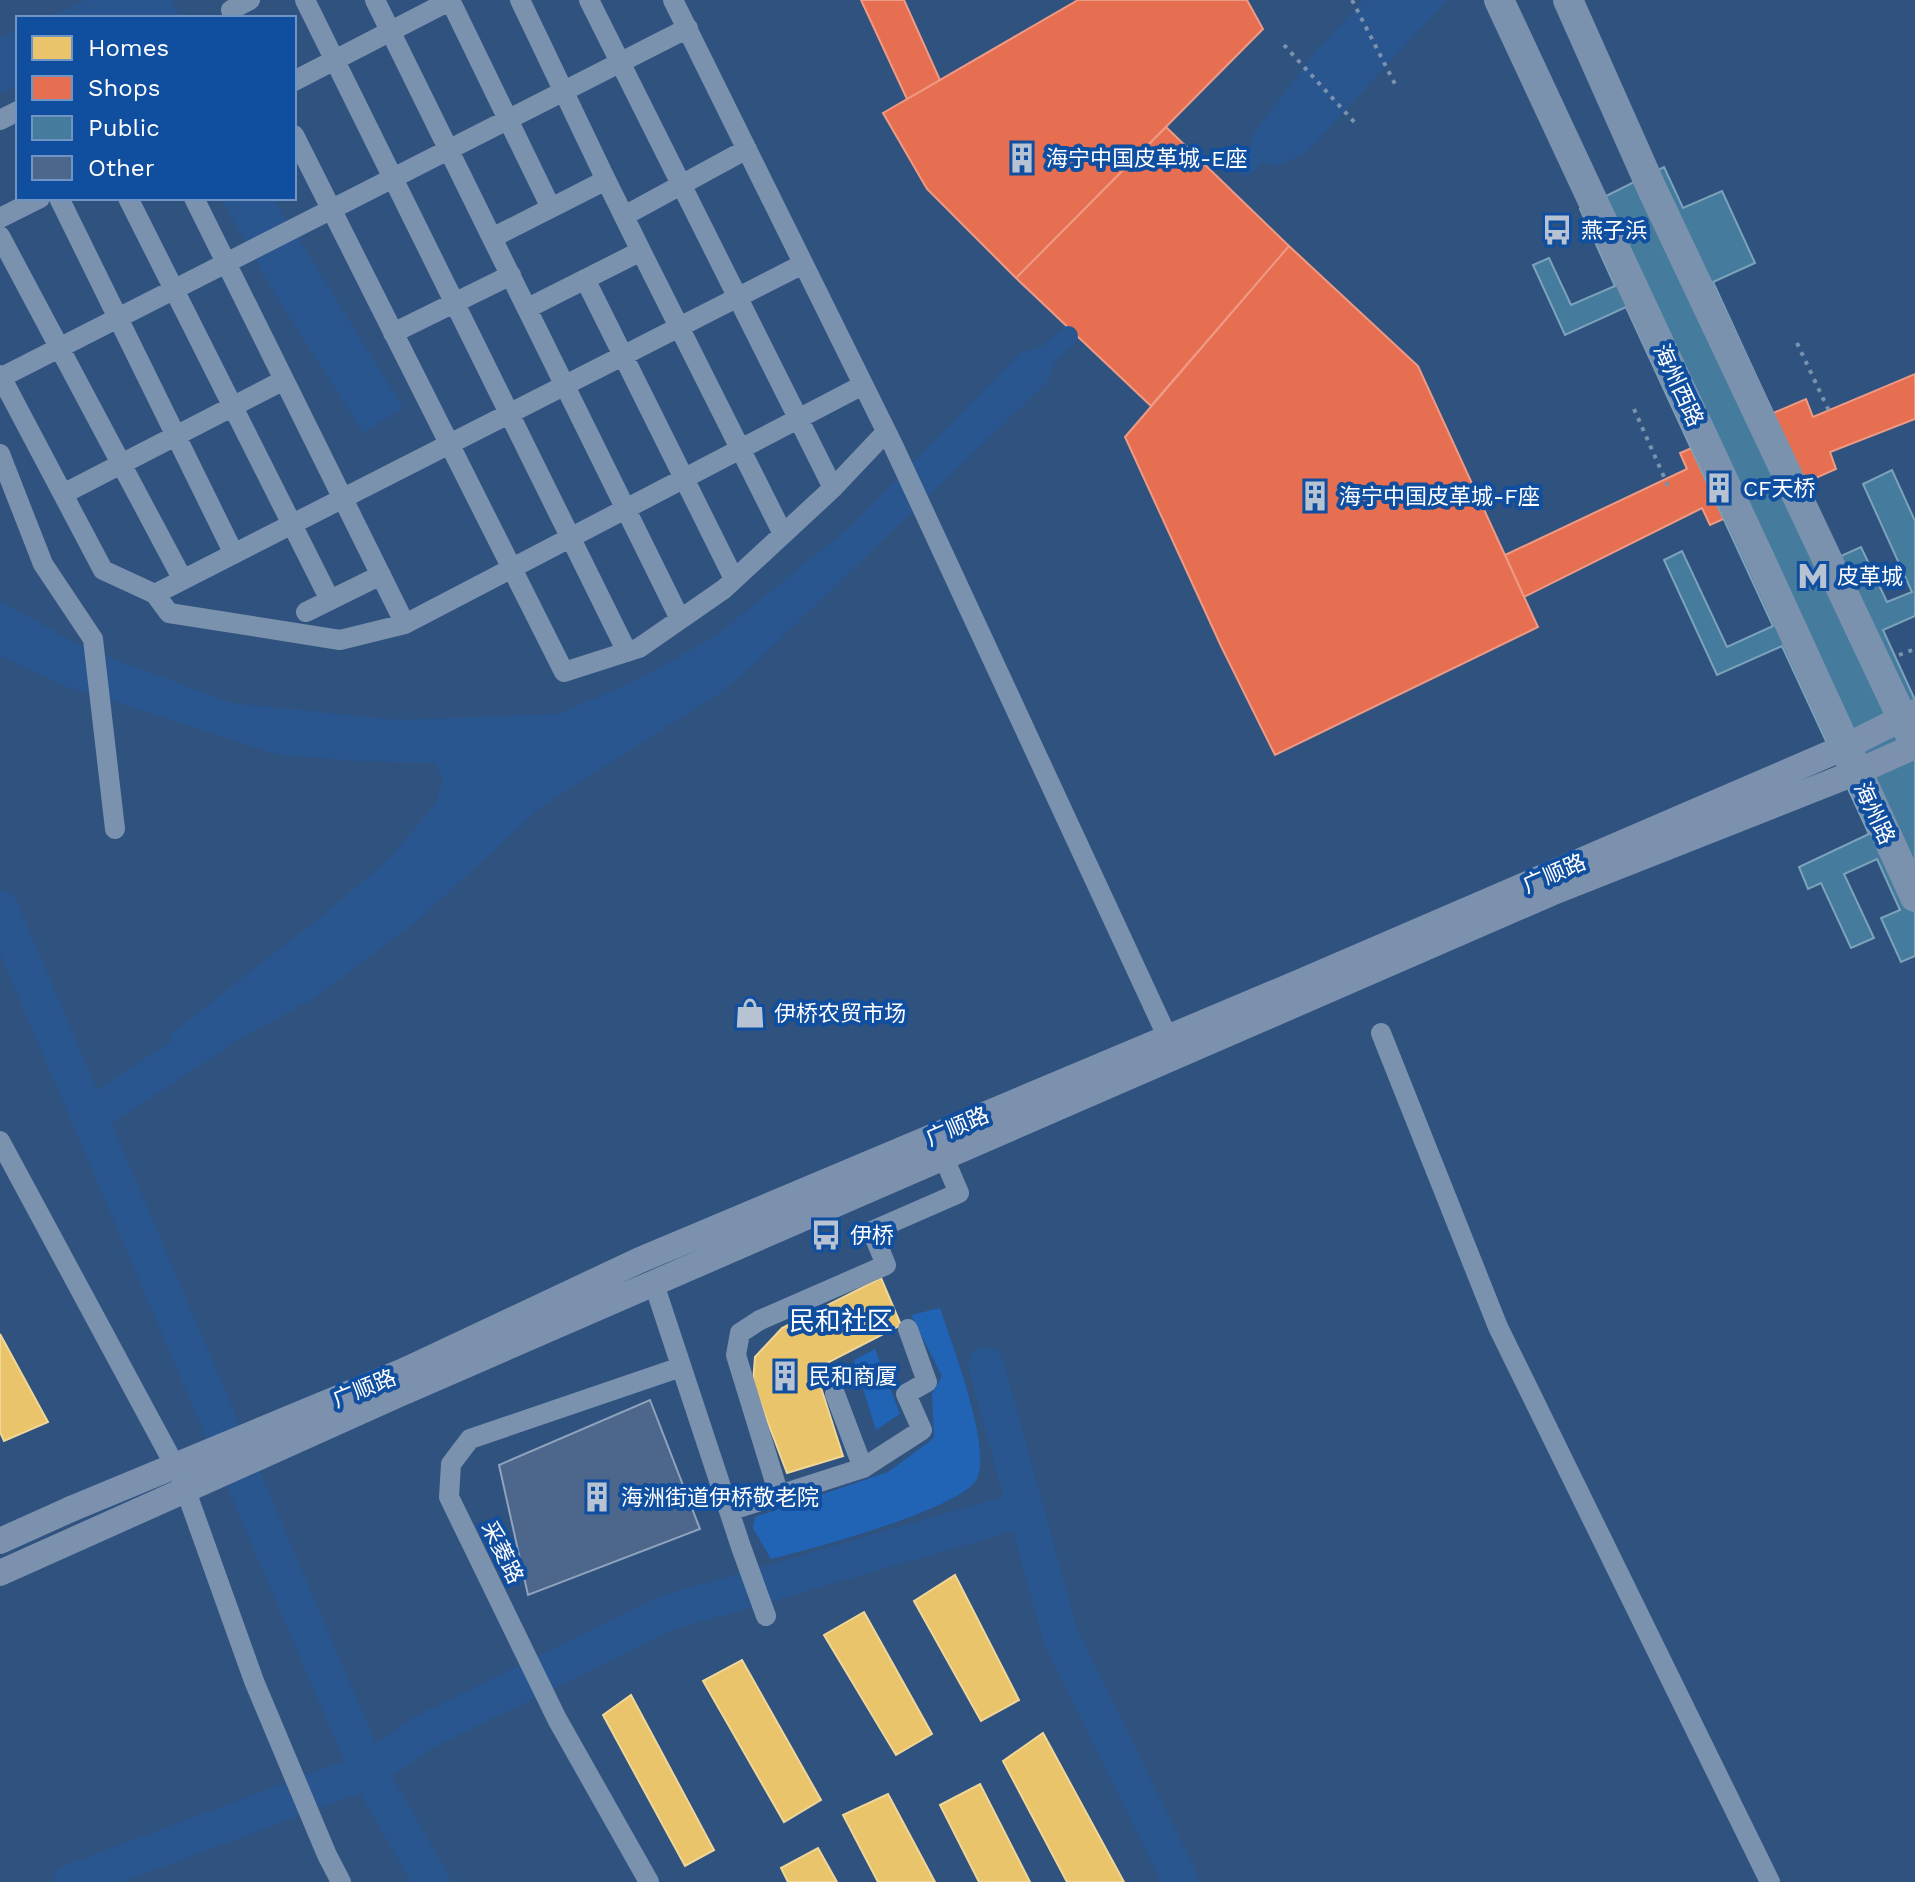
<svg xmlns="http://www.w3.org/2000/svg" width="1915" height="1882" font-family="'Work Sans','Noto Sans SC',sans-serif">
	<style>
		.green { fill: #2163b4 }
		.water { fill: #29568f }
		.homes { fill: #e9c46a; stroke: #f0d697; stroke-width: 2 }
		.shops { fill: #e76f51; stroke: #ee9a85; stroke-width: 2 }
		.public { fill: #457b9d; stroke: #7da3ba; stroke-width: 2 }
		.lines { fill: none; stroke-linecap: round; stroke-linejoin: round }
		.canal { stroke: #29568f; stroke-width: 20 }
		.river { stroke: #29568f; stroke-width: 36 }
		.building { fill: #4c678b; stroke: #90a3bd; stroke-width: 2 }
		.path { stroke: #7b92af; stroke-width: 4; stroke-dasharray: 4 6; stroke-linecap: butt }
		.minor { stroke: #7b92af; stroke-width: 20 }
		.major { stroke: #7b91ae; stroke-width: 26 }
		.highway { stroke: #7b92ae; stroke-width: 30 }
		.major-bridge { stroke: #7b91ae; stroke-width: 26 }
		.labels { text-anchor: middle; stroke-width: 8; stroke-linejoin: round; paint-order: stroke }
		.poi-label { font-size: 22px; fill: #fff; stroke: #104e9f; text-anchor: start }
		.street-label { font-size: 22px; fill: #fff; stroke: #104e9f }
		.quarter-label { font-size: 26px; fill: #fff; stroke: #104e9f }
	</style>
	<rect width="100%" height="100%" fill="#30527f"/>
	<path class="green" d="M940 1308C951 1342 994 1452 976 1480 958 1510 808 1550 771 1559L753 1528 755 1517 888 1472 934 1438 932 1394 942 1376 911 1315Z
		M875 1349 900 1414 876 1430 854 1360Z"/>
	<path class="water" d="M86 0H171L181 18H46Z
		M1364 0H1447L1306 153 1276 166 1253 159 1252 135 1316 51Z
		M18 30V85L0 94V38Z
		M221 198H273L403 407 364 433 276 296Z
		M1062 342 1048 381 748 670 720 693 542 806 417 921 313 999 187 1068 169 1035 317 920 389 859 436 803 443 779 434 763 361 761 280 755 62 685 0 656V601L87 649 231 703 397 720 558 714 639 679 717 635 852 525 1021 352Z"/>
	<path class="homes" d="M881 1278 901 1325 815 1369 843 1456 787 1473 753 1383 755 1357 782 1328Z
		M0 1334 48 1422 4 1441 0 1432Z
		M955 1575 1019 1700 981 1721 914 1601Z
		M864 1612 932 1734 896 1755 824 1635Z
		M742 1660 821 1800 784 1822 703 1681Z
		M631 1695 714 1850 685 1866 603 1715Z
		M1043 1733 1124 1882H1067L1003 1761Z
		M980 1784 1030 1882H979L940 1805Z
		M888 1794 935 1882H878L843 1815Z
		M818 1848 837 1882H788L781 1868Z"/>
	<path class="shops" d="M861 0H904L940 80 907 99Z
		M1078 0H1247L1263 29 1016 278 927 189 883 113Z
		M1166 127 1289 246 1151 406 1016 278Z
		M1289 246 1418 366 1538 627 1275 755 1221 646 1125 437Z
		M1915 374V419L1830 452 1836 469 1710 525 1702 508 1524 597 1505 555 1687 469 1680 453 1806 399 1813 417Z"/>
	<path class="public" d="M1664 167 1683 208 1722 191 1755 263 1713 282 1839 557 1861 547 1887 602 1912 592 1863 484 1892 470 1915 521V616L1883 630 1915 700V956L1901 962 1881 918 1900 910 1877 859 1844 874 1874 938 1851 948 1821 883 1808 889 1799 867 1869 834 1782 646 1717 675 1664 560 1682 551 1727 647 1773 626 1626 307 1565 335 1533 265 1549 258 1571 305 1615 286 1580 209Z"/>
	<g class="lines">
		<path class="canal" d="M1246 165 1271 139
			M1042 361 1068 336"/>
		<path class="river" d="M0 908 368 1771 432 1882
			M89 1117 221 1030
			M986 1365 1060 1635 1181 1882
			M71 1882 368 1771 424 1732 667 1613 1025 1509"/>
	</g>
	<path class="building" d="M650 1400 700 1529 528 1595 499 1465Z"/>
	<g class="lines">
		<path class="path" d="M1352 0 1396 86
			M1284 45 1357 125
			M1797 343 1829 411
			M1634 409 1668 486
			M1899 655 1915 649"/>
		<path class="minor" d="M305 0 627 652
			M375 0 492 238
			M450 0 551 208
			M520 0 606 180
			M589 0 833 488
			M673 0 893 445 1174 1051
			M231 10 250 0
			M294 81 451 0
			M0 120 18 111
			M294 135 564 672 639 648 724 589 833 488 886 432
			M59 198 234 554
			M128 198 330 600
			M194 198 405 624
			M624 216 747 149
			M0 218 40 198
			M0 236 183 580
			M641 251 783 534
			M585 279 734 579
			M528 308 641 251 606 180 492 238 680 619
			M393 333 511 275
			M0 375 103 570 155 594 169 613 340 640 405 624 863 385
			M0 378 688 28
			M0 454 43 564 93 639 115 829
			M63 494 284 380
			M155 594 803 264
			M306 612 381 575
			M1381 1033 1498 1327 1770 1882
			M0 1141 181 1477 254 1681 327 1855 341 1882
			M654 1284 741 1547 766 1616
			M835 1394 863 1468
			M779 1495 736 1355 740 1333 760 1320 886 1265 872 1231 959 1193 938 1144
			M729 1511 863 1468 922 1430 906 1394 927 1382 908 1329
			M649 1882 557 1719 449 1497 451 1464 470 1439 681 1367"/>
		<path class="major" d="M406 1370 640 1260 1305 980 1845 747 1915 712
			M406 1391 1551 893 1857 772 1915 746
			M0 1541 71 1509"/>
		<path class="highway" d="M1499 0 1760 559 1915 897
			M1568 0 1652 189 1915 745"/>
		<path class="major-bridge" d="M71 1509 406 1370
			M0 1573 406 1391"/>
	</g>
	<defs>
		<g id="building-bare" transform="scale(2.4)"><path d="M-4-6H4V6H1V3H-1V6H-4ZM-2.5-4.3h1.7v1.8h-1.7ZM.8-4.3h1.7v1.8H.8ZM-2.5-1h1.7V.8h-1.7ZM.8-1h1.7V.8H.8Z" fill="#b7c2d2" stroke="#104e9f" stroke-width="2.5" paint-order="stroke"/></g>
		<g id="bus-bare" transform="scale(2.4)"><path d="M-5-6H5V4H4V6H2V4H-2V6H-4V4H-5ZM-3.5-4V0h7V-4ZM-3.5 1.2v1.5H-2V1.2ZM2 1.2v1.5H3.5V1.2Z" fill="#b7c2d2" stroke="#104e9f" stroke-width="2.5" paint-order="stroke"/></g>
		<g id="metro-bare" transform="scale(2.4)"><path d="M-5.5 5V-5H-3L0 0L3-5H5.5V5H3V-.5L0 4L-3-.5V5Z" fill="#b7c2d2" stroke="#104e9f" stroke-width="2.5" paint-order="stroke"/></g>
		<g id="shop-bare" transform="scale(2.4)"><path d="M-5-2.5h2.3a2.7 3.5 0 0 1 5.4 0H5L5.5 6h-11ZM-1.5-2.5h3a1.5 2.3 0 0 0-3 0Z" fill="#b7c2d2" stroke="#104e9f" stroke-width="2.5" paint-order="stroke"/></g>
	</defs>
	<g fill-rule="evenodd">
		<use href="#building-bare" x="1022" y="158"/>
		<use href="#bus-bare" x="1557" y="230"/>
		<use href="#building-bare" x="1719" y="488"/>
		<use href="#building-bare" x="1315" y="496"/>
		<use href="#metro-bare" x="1813" y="576"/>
		<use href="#shop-bare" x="750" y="1013"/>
		<use href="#bus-bare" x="826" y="1235"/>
		<use href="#building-bare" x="785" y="1376"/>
		<use href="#building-bare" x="597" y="1497"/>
	</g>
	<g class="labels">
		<g class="poi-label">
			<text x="1046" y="166">海宁中国皮革城-E座</text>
			<text x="1581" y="238">燕子浜</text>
			<text x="1743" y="496">CF天桥</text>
			<text x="1339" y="504">海宁中国皮革城-F座</text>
			<text x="1837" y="584">皮革城</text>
			<text x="774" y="1021">伊桥农贸市场</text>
			<text x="850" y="1243">伊桥</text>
			<text x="809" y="1384">民和商厦</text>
			<text x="621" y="1505">海洲街道伊桥敬老院</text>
		</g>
		<g class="street-label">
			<text transform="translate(1679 385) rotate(65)" y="8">海州西路</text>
			<text transform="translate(1875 813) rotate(65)" y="8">海州路</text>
			<text transform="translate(1554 873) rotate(-23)" y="8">广顺路</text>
			<text transform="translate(957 1126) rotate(-23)" y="8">广顺路</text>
			<text transform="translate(364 1388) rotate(-22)" y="8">广顺路</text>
			<text transform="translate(503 1552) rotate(64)" y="8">采菱路</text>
		</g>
		<g class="quarter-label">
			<text x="841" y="1330">民和社区</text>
		</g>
	</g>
	<rect x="16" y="16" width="280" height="184" fill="#104e9f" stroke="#7095c5" stroke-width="2"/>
	<rect x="32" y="36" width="40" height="24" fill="#e9c46a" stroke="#7095c5" stroke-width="2"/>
	<text x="88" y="56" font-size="24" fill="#ffffff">Homes</text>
	<rect x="32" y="76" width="40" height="24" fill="#e76f51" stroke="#7095c5" stroke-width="2"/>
	<text x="88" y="96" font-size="24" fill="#ffffff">Shops</text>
	<rect x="32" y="116" width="40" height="24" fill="#457b9d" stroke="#7095c5" stroke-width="2"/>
	<text x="88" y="136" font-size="24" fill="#ffffff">Public</text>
	<rect x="32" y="156" width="40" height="24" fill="#4c678b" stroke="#7095c5" stroke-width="2"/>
	<text x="88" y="176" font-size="24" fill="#ffffff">Other</text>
</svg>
